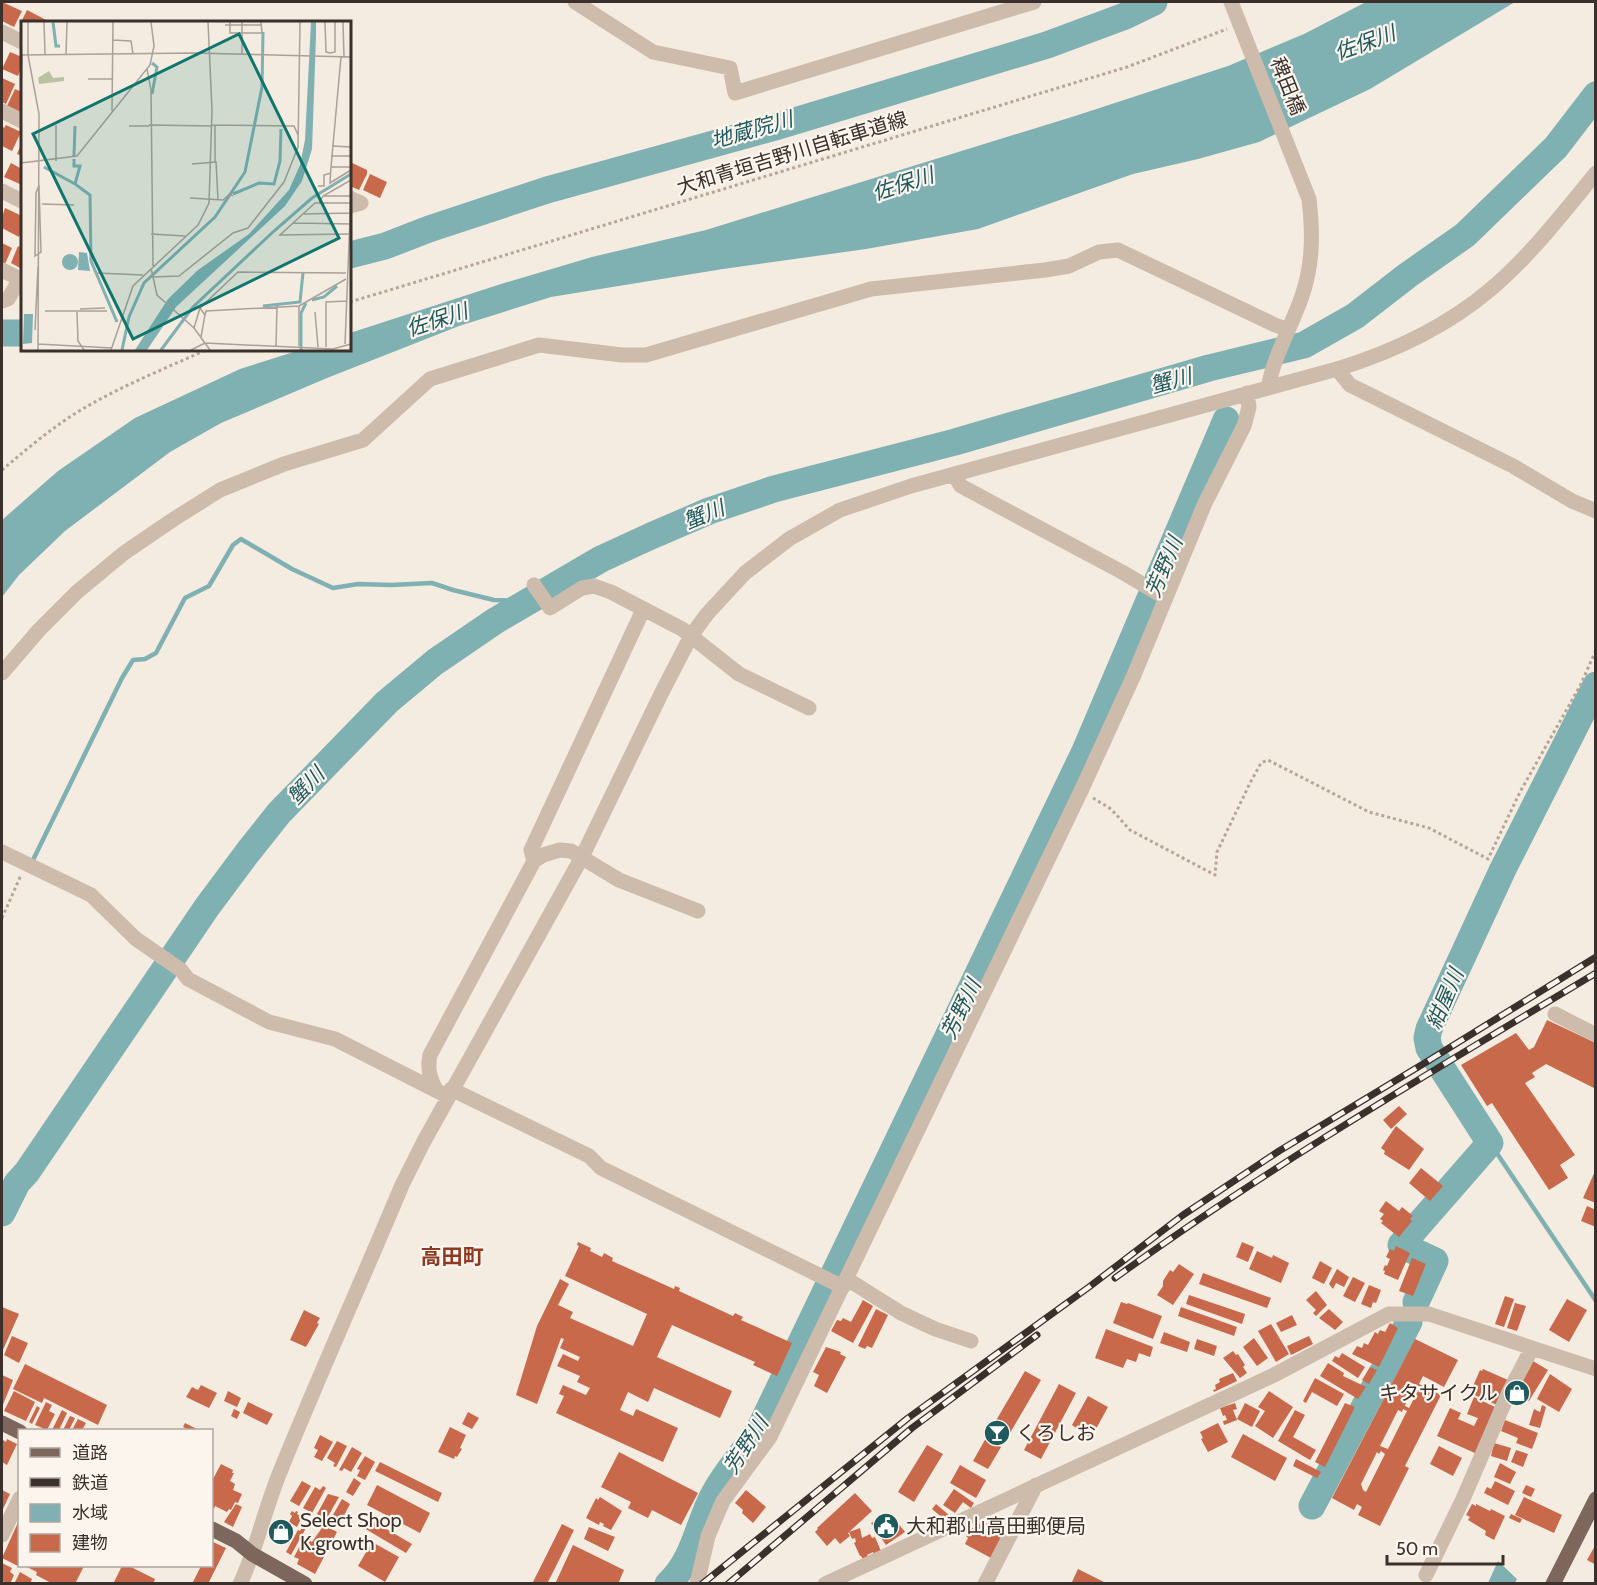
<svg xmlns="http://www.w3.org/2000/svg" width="1597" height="1585" font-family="Cabin,'Noto Sans JP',sans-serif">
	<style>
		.water { fill: #7fb0b2 }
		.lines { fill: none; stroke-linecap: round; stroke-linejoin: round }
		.stream { stroke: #7fb0b2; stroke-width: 4.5 }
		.river { stroke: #7fb0b2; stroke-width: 27 }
		.building { fill: #c8694b; fill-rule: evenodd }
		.path { stroke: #b9a596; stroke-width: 3; stroke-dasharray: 3 3; stroke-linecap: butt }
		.minor { stroke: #cdbbac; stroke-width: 15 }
		.major { stroke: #7d675c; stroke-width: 15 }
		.rail-casing { stroke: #3b302b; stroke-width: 7 }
		.rail { stroke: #fbf5ee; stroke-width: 4.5; stroke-dasharray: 14; stroke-linecap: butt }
		.labels { text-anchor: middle; stroke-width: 4.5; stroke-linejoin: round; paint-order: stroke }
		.street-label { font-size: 20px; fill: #3b302b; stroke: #fbf5ee }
		.poi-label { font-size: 20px; fill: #3b302b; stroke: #fbf5ee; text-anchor: start }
		.water-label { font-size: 21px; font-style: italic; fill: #1f5a5e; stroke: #fbf5ee }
		.neighbourhood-label { font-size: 21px; font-weight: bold; fill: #8c3b22; stroke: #fbf5ee }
		.inset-river { fill: none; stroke: #7fb0b2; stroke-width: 3 }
		.inset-road { fill: none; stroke: #aaa098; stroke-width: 1.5 }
		.view { fill: #0f766e; fill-opacity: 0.15; stroke: #0f766e; stroke-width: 3 }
		.inset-edge { fill: none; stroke: #3b302b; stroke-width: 3 }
	</style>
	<rect width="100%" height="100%" fill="#f4ebe1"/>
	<path class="water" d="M1366 2H1515L1370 89 1259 142 1198 159 1133 174 978 229 866 249 723 269 551 297 459 326 327 378 221 423 170 452 65 531 19 575 2 597V520L58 471 135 418 240 369 300 350H350V333L501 284 592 257 706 230 1075 116 1228 66 1304 34Z
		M1498 1561 1517 1579 1515 1583H1488Z"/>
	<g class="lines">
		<path class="stream" d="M33 860 122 678 133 660 145 659 156 653 185 598 209 586 233 545 241 539 292 569 333 588 358 584 391 585 432 583 453 590 494 600 526 601
			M1490 1143 1596 1301"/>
		<path class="river" d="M350 255 385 246 429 229 547 190 775 127 1047 45 1125 16 1154 2
			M2 333H22
			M2 1213 17 1183 27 1172 207 907 248 852 279 813 387 702 435 662 495 621 601 559 651 536 709 511 774 489 955 442 1209 368 1304 345 1355 316 1408 275 1465 235 1556 147 1596 95
			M1416 1302 1435 1261 1401 1245 1490 1143 1429 1048 1427 1038 1429 1029 1503 869 1596 685
			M1312 1506 1409 1322
			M668 1584C694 1561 698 1523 714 1494 727 1469 747 1450 761 1426L1085 751 1226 420"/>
	</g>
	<path class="building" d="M2 2 22 11 14 27 2 21Z
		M27 10 48 21V22H21Z
		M10 52 22 57V66L18 76 2 69Z
		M2 78 15 84 6 104 2 102Z
		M15 89 22 92V113L7 106Z
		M6 125 21 132 12 151 2 146V126L4 128Z
		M22 142V156L17 154Z
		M350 162 367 170V174L359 190 350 186Z
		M11 163 22 169V185L4 177Z
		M370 174 387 182 380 198 363 190Z
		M5 208 22 216V229L19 237 2 228V217Z
		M2 243 12 248 5 264 2 262Z
		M18 246 22 248V269L11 263Z
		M1547 1020 1596 1043V1089L1546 1064 1532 1073 1535 1077 1525 1083 1575 1155 1560 1165 1568 1178 1549 1190 1492 1103 1487 1106 1461 1065 1516 1033 1529 1050 1534 1047Z
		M1399 1106 1407 1114 1391 1129 1383 1120Z
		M1396 1126 1424 1149 1409 1170 1384 1154 1385 1151 1381 1148Z
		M1421 1168 1443 1186 1430 1201 1409 1183Z
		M1596 1169V1203L1583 1198Z
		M1386 1201 1399 1211 1402 1207 1413 1216 1410 1219 1412 1221 1399 1237 1381 1223 1383 1221 1380 1219 1384 1214 1379 1211Z
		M1587 1206 1596 1210V1227L1581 1221Z
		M578 1242 591 1248 590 1251 602 1257 604 1253 613 1258 612 1261 674 1289 675 1286 680 1288 679 1291 733 1316 735 1313 743 1317 741 1320 792 1343 777 1376 753 1365 755 1362 672 1325 657 1357 732 1391 720 1418 654 1388 648 1402 628 1392 620 1410 633 1416 636 1409 678 1428 663 1462 556 1413 564 1396 559 1394 563 1385 586 1395 590 1388 577 1382 580 1376 557 1366 563 1354 578 1361 580 1357 560 1348 564 1339 561 1338 537 1404 516 1395 537 1326 560 1279 569 1284 558 1305 573 1312 570 1318 633 1346 647 1314 565 1276 579 1246 577 1245Z
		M1242 1242 1254 1247 1248 1262 1236 1257Z
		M1396 1246 1410 1253 1398 1280 1384 1274 1385 1271 1383 1270 1385 1265 1387 1266 1390 1259 1386 1257 1390 1249 1394 1251Z
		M1257 1251 1272 1258 1273 1255 1289 1263 1281 1283 1249 1269Z
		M1412 1258 1426 1264 1413 1296 1399 1291Z
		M1320 1261 1332 1268 1324 1284 1312 1278Z
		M1179 1264 1194 1274 1173 1305 1157 1295 1163 1286V1281L1170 1270 1173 1272Z
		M1337 1269 1349 1277 1344 1287 1336 1283 1333 1289 1329 1284Z
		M1203 1273 1271 1298 1267 1308 1199 1284Z
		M1353 1277 1365 1283 1355 1302 1343 1296Z
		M1369 1285 1381 1290 1376 1303 1373 1302 1371 1308 1361 1304Z
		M1316 1291 1327 1305 1316 1316 1313 1313 1316 1310 1306 1300Z
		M1189 1295 1245 1314 1242 1324 1186 1304Z
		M1505 1296 1514 1299 1504 1327 1495 1324Z
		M1567 1299 1587 1310 1569 1342 1549 1330Z
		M863 1300 873 1306 853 1343 831 1331 837 1320 841 1321 843 1318 851 1322Z
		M1121 1302 1127 1304 1128 1303 1162 1316 1153 1339 1113 1323Z
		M1515 1303 1526 1306 1517 1331 1507 1328Z
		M2 1307 19 1314 2 1352Z
		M1181 1307 1237 1327 1234 1336 1178 1316Z
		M876 1309 888 1315 872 1348 867 1346 865 1349 858 1346Z
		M1329 1309 1343 1322 1335 1330 1319 1318Z
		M304 1310 320 1318 317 1323 319 1324 306 1347 290 1340Z
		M1292 1315 1297 1325 1281 1332 1276 1323Z
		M1390 1323 1398 1328 1379 1367 1352 1354 1357 1346 1362 1348 1364 1343 1368 1345 1375 1332 1378 1334 1380 1330 1385 1332Z
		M1271 1324 1289 1354 1276 1362 1258 1331Z
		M1106 1329 1153 1347 1150 1357 1139 1353 1136 1362 1127 1359 1123 1368 1095 1358Z
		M1164 1332 1190 1342 1187 1352 1160 1343Z
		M12 1336 28 1343 19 1363 4 1355Z
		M1309 1336 1313 1344 1291 1355 1287 1346Z
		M1254 1338 1268 1358 1257 1366 1243 1347Z
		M1197 1339 1217 1346 1214 1356 1194 1349Z
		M1415 1339 1458 1360 1444 1387 1423 1376 1419 1384 1441 1395 1405 1466 1409 1468 1380 1526 1358 1515 1362 1507 1357 1504 1354 1510 1332 1498ZM1412 1383 1420 1387 1409 1408 1405 1406 1406 1403 1403 1402ZM1403 1409 1407 1411 1388 1449 1380 1446 1398 1410 1402 1412ZM1381 1451 1385 1454 1366 1492 1363 1490 1361 1484 1377 1452 1379 1454Z
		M826 1347 841 1352 840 1354 846 1357 827 1393 814 1386 819 1375 813 1372Z
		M1233 1351 1236 1355 1238 1354 1245 1365 1243 1367 1247 1373 1240 1378 1223 1358Z
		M1342 1353 1365 1367 1358 1378 1332 1361 1335 1356 1339 1358Z
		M1533 1361 1548 1370 1529 1401 1516 1393Z
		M1328 1363 1344 1373 1343 1376 1366 1387 1358 1399 1320 1376Z
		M25 1364 107 1405 98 1425 44 1398 42 1403 13 1389Z
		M1370 1367 1377 1370 1369 1384 1362 1380Z
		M1483 1369 1508 1380 1497 1405 1470 1393 1480 1370 1482 1371Z
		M1025 1371 1041 1380 1007 1438 991 1429Z
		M1233 1373 1237 1381 1214 1392 1213 1390 1216 1389 1215 1385 1220 1382 1219 1379Z
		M1550 1374 1572 1389 1559 1412 1537 1399Z
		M2 1375 13 1380 2 1407Z
		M1315 1378 1344 1394 1337 1406 1312 1392 1306 1403 1303 1401Z
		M1059 1384 1076 1393 1041 1459 1024 1450Z
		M201 1385 217 1393 209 1408 186 1397 192 1387 198 1390Z
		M14 1391 35 1402 26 1421 4 1411Z
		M228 1391 241 1398 237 1407 224 1401Z
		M1269 1391 1293 1407 1273 1438 1255 1426 1265 1411 1258 1407Z
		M1088 1396 1108 1407 1091 1438 1072 1425Z
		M1474 1397 1497 1408 1477 1454 1437 1436 1450 1408 1461 1413 1458 1419 1474 1426 1478 1418 1467 1414Z
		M46 1402 52 1405 49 1411 55 1414 47 1430 35 1425Z
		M248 1402 273 1414 267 1425 243 1413Z
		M1235 1403 1237 1409 1233 1410 1237 1420 1224 1425 1223 1421 1227 1420 1225 1415 1223 1416 1220 1408Z
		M1245 1403 1260 1411 1252 1427 1237 1419Z
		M1345 1403 1355 1407 1325 1467 1315 1462Z
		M1542 1405 1546 1407 1540 1428 1529 1425 1534 1409 1540 1412Z
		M37 1406 40 1408 32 1424 29 1422Z
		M234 1409 240 1412 237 1419 231 1416Z
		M62 1410 67 1413 59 1430H52Z
		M1295 1410 1305 1415 1293 1437 1316 1450 1310 1460 1278 1441Z
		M468 1412 479 1418 472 1429 462 1424Z
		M70 1416 75 1418 69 1430H63Z
		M78 1419 86 1423 82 1430H72Z
		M1505 1420 1538 1433 1532 1449 1516 1443 1518 1438 1501 1431Z
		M185 1423 197 1429 196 1430H189L183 1427Z
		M1218 1423 1228 1442 1208 1452 1201 1439 1203 1438 1200 1432Z
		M450 1427 466 1435 460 1448 462 1449 457 1457 455 1456 454 1459 438 1452Z
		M1243 1434 1287 1458 1275 1481 1231 1457Z
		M320 1435 333 1442 322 1461 314 1457 318 1450 314 1448Z
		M986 1438 1001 1447 988 1469 973 1461Z
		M7 1439 17 1444 7 1465 2 1462V1442L3 1440 6 1442Z
		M337 1441 347 1446 336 1467 333 1466 335 1463 327 1458Z
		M1494 1443 1511 1448 1507 1461 1491 1456Z
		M927 1445 943 1454 914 1502 898 1492Z
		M1439 1446 1462 1458 1453 1476 1430 1464Z
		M352 1447 362 1453 351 1472 344 1468 342 1471 339 1470Z
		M1516 1450 1528 1454 1523 1467 1511 1462Z
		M619 1452 698 1493 681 1525 652 1510 648 1518 628 1508 631 1502 601 1487Z
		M365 1456 375 1462 365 1480 357 1476 360 1470 357 1469Z
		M1296 1459 1321 1472 1317 1478 1293 1466Z
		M380 1462 442 1493 438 1502 375 1471Z
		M1500 1463 1516 1472 1510 1484 1494 1477Z
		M221 1464 233 1470 232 1473H234L230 1481 235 1484 233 1490 242 1494 238 1503 235 1502 231 1510 229 1509 227 1512 215 1506 214 1509 212 1507V1478L213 1479Z
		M960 1465 986 1480 976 1498 950 1483Z
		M354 1478 361 1483 353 1496 346 1492Z
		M302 1481 311 1486 299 1506 290 1501Z
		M1495 1481 1515 1491 1508 1505 1484 1493 1487 1487 1491 1489Z
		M377 1485 430 1513 420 1533 367 1505Z
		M1526 1485 1535 1489 1531 1497 1522 1493Z
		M323 1486 326 1488 312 1513 303 1508 315 1487 320 1490Z
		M954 1489 974 1503 971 1508 963 1502 955 1513 943 1505Z
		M2 1490 10 1494 2 1511Z
		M746 1490 766 1507 753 1523 742 1513 743 1510 735 1503Z
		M855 1493 872 1511 848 1533 850 1536 840 1544 835 1538 827 1546 815 1532 818 1529 817 1528Z
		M328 1494 339 1497 326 1520 317 1514Z
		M600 1497 622 1511 611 1530 603 1526 604 1524 600 1522 599 1525 586 1518 596 1498 598 1500Z
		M1524 1497 1562 1515 1554 1533 1515 1515Z
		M342 1499 350 1504 338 1527 329 1522Z
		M236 1504 242 1507 233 1527 224 1522Z
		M936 1504 949 1515 945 1520 932 1509Z
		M1472 1504 1476 1506V1504L1490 1511 1491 1509 1505 1516 1494 1540 1485 1535 1486 1531 1468 1520 1470 1517 1466 1515Z
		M292 1511 295 1513 296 1511 298 1512 297 1514 302 1517 297 1527 289 1522 292 1516 290 1514Z
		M886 1513 891 1520 894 1518 905 1532 886 1545 871 1523Z
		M1511 1514 1522 1519 1520 1523 1509 1518Z
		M364 1516 412 1544 406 1553 359 1525Z
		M20 1518V1567L2 1558Z
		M981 1521 1005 1532 991 1558 965 1544 968 1538 966 1536 971 1527 976 1530Z
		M562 1524 574 1530 547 1584H532Z
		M324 1525 337 1532 315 1574 297 1564 299 1559 294 1557 303 1540 306 1541 307 1539 312 1542Z
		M303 1526 306 1528 291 1555 286 1552 298 1530 300 1531Z
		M589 1527 615 1537 608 1551 584 1539Z
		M860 1528 862 1538 870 1534 872 1538 875 1537 881 1551 874 1555 873 1552 867 1555 868 1557 863 1559 861 1556H860L854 1543 856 1542 855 1538 852 1539 849 1532Z
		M213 1542 226 1548 208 1584H192L201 1566H212Z
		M372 1542 399 1557 385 1582 358 1566Z
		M1596 1544V1565L1587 1560Z
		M573 1545 624 1570 618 1584H555Z
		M2 1563 12 1568 10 1572 14 1575 10 1584 2 1581Z
		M25 1566H84L75 1584H53L36 1575 37 1572Z
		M122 1566H129L155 1579 153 1584H113Z
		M1078 1569 1108 1584H1071Z
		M20 1572 32 1579 30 1584H14Z"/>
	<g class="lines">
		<path class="path" d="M350 302 1127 67 1227 29
			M2 470C28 448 56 424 86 407 124 385 166 368 206 350
			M1093 798 1111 809 1130 830 1215 875 1217 852 1250 783 1261 763 1268 760 1369 812 1429 828 1488 859 1520 792 1580 686 1596 650
			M2 918 21 875"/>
		<path class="minor" d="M575 2 653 52 730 68 735 93 1034 2
			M1231 2 1309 199C1313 233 1313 264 1302 296 1291 328 1274 355 1268 388
			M2 32 22 42
			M2 111 22 121
			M2 191 22 201
			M350 198 361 203 350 206
			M2 270 22 280
			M2 301 8 299 20 279
			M1337 369 1350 385 1513 466 1572 501 1596 511
			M954 475 961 486 1122 572 1166 598
			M534 585 550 608 582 588 594 586 611 592 682 629 739 674 809 708
			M2 673 39 630 77 592 124 553 174 519 220 490 284 464 363 440 430 379 539 345 622 355H646L871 289 1045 270 1069 266 1099 252 1118 250 1275 325 1287 329
			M2 852 91 895 136 939 181 970 188 979 269 1022 335 1039 447 1096
			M534 861 531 850 643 610
			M1555 1014 1596 1035
			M451 1089 589 1156 601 1168 843 1287
			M436 1090C430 1078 427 1069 430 1055L534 861 543 855 560 850 571 851 619 880 698 911
			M847 1279 901 1313 935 1329 971 1341
			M2 1535 20 1498
			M1426 1575 1463 1499 1509 1392 1532 1348
			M240 1584C257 1548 265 1508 280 1472 319 1375 362 1281 402 1185L423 1143 582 857 662 692 691 636 707 614 745 573 789 539 840 510 911 486 1337 369C1393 352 1446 327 1491 289 1531 255 1563 213 1596 173
			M697 1584 708 1536 723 1501 770 1437 1081 791 1134 675 1205 503 1244 426 1249 407 1247 393
			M825 1584 1274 1375 1389 1314H1429L1596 1369
			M985 1584 1036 1485"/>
		<path class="major" d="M2 1423 20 1432
			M212 1529 236 1541 252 1554 305 1584
			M1553 1584 1596 1499"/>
		<g class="rail-casing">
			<path id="rail" d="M1115 1278C1268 1167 1433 1071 1596 973
				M702 1584 908 1418 1089 1287 1183 1215 1279 1151 1428 1061 1596 957
				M728 1584 912 1428 1037 1335"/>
		</g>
		<use href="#rail" class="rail"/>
	</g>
	<defs>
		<g id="shop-disc" transform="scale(1.35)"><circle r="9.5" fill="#1f5a5e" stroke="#fbf5ee"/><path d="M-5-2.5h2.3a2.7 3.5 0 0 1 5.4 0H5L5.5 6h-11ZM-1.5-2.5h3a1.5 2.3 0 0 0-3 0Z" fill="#fff"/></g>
		<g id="bar-disc" transform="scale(1.35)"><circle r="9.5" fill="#1f5a5e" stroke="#fbf5ee"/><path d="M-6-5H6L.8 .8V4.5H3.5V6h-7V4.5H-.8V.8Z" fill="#fff"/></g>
		<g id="civic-disc" transform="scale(1.35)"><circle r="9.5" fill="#1f5a5e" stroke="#fbf5ee"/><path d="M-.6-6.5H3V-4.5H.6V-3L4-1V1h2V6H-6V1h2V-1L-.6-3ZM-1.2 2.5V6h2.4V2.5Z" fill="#fff"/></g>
	</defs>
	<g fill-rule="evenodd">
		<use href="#shop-disc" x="1517" y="1393"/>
		<use href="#bar-disc" x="997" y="1433"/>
		<use href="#civic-disc" x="886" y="1526"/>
		<use href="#shop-disc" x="281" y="1532"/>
	</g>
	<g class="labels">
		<g class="street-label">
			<text transform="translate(1288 86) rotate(68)" y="7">稗田橋</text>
			<text transform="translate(792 153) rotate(-17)" y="7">大和青垣吉野川自転車道線</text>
		</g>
		<g class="poi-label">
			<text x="1498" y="1400" text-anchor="end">キタサイクル</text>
			<text x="1016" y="1440">くろしお</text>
			<text x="300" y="1527">Select Shop<tspan x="300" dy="23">K.growth</tspan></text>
			<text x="906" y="1533">大和郡山高田郵便局</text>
		</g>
		<g class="water-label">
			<text transform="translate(1365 43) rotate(-20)" y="7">佐保川</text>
			<text transform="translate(752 130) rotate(-16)" y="7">地蔵院川</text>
			<text transform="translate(903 184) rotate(-18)" y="7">佐保川</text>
			<text transform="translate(437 320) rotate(-18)" y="7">佐保川</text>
			<text transform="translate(1171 381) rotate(-15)" y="7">蟹川</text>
			<text transform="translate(704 515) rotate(-22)" y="7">蟹川</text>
			<text transform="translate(1164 567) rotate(-67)" y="7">芳野川</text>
			<text transform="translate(306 786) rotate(-46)" y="7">蟹川</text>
			<text transform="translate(1445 999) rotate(-67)" y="7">紺屋川</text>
			<text transform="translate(961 1009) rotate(-64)" y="7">芳野川</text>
			<text transform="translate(746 1445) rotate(-57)" y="7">芳野川</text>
		</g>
		<g class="neighbourhood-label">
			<text x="452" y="1264">高田町</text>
		</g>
	</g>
	<g transform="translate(21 21)">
		<rect width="330" height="330" fill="#f4ebe1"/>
		<path d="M28 50 32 57 43 56V60L18 63 17 57Z" fill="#b8c4a0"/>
		<path d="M290 1H295V15L291 128 281 160 264 185 155 286 126 329H114L147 278 177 249 228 213 268 169 279 144 284 119ZM58 231 66 232 69 250 57 249ZM41 241a8 8 0 1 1 16 0a8 8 0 1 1-16 0ZM3 293H12L11 322 2 323Z" fill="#7fb0b2"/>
		<path class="inset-river" d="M32 1 35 25H39M131 42 136 46 131 73M53 135 54 105M53 138V145H59L54 163 69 174 70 240 96 301M23 146 54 163M212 173 238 162 253 163 259 140 260 108M291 279 303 276 316 265M242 285 279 281 282 252M101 329 108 296 123 262 194 196 224 151 241 66 242 11M140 329 172 286 253 210 291 177 330 153M280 329V292L285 282"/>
		<path class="inset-road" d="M7 1V34M23 1 24 33M209 1V12H241L240 1M221 1V33M304 1 305 31 309 32 314 31V1M322 1 323 36M204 4H240M92 19 110 20 112 33M45 33 46 1M0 34 172 32 330 36M7 34 18 93 17 329M320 36 310 146H330M126 48 130 69 132 245M67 58H91M0 72 1 34M91 90 92 1M35 104V140M128 104 191 105M191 104 273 105 277 114M108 105H128M311 125 330 126M310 135H330M195 140 197 179M0 142 56 135 129 44 133 25 130 1M171 143 194 141V104M310 146 309 162 330 149M18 164 20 231 14 235 15 172ZM297 165H303V154L310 152M303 175H330M169 177 202 179 209 173 212 175M298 182 302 175 330 159M330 182H294L259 214 330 213M21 183 53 184M283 193 329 192M272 202 330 203M130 213 164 215M130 247 136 274 173 307 189 329M75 252 122 254M131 256 158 255 212 212 227 207 263 161 277 126 279 1M179 287 184 294 180 316M59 288 84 287M24 290H86M56 291 57 320 63 329M294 291 297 326M184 294 185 290 278 285M173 307 179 287 217 251 325 252M14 309 17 245M17 323 91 327M324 323 330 173M255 325 256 285M278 325V285L325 258M305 326V281L326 280M90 329 112 265 177 204 188 182 191 89 187 1M170 329 184 322 312 328 330 323"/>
		<path class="view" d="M218 13 318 217 112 318 12 113Z"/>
		<rect width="330" height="330" class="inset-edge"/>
	</g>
	<rect width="1597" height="1585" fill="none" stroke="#3b302b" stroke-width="6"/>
	<rect x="18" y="1429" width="195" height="138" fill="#fbf5ee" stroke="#aea6a0" stroke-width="1.5"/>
	<rect x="30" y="1448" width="30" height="9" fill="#7d675c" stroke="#aea6a0" stroke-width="1.5"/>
	<text x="72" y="1459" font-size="18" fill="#3b302b">道路</text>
	<rect x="30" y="1478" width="30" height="9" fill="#3b302b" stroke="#aea6a0" stroke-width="1.5"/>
	<text x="72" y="1489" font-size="18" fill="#3b302b">鉄道</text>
	<rect x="30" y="1504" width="30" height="18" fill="#7fb0b2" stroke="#aea6a0" stroke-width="1.5"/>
	<text x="72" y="1519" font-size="18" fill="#3b302b">水域</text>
	<rect x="30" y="1534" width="30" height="18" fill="#c8694b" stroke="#aea6a0" stroke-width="1.5"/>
	<text x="72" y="1549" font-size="18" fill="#3b302b">建物</text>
	<path d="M1387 1555v9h116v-9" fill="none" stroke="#3b302b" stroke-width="3"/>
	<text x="1396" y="1555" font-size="18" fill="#3b302b" stroke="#fbf5ee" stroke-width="4.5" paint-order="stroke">50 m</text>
</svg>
